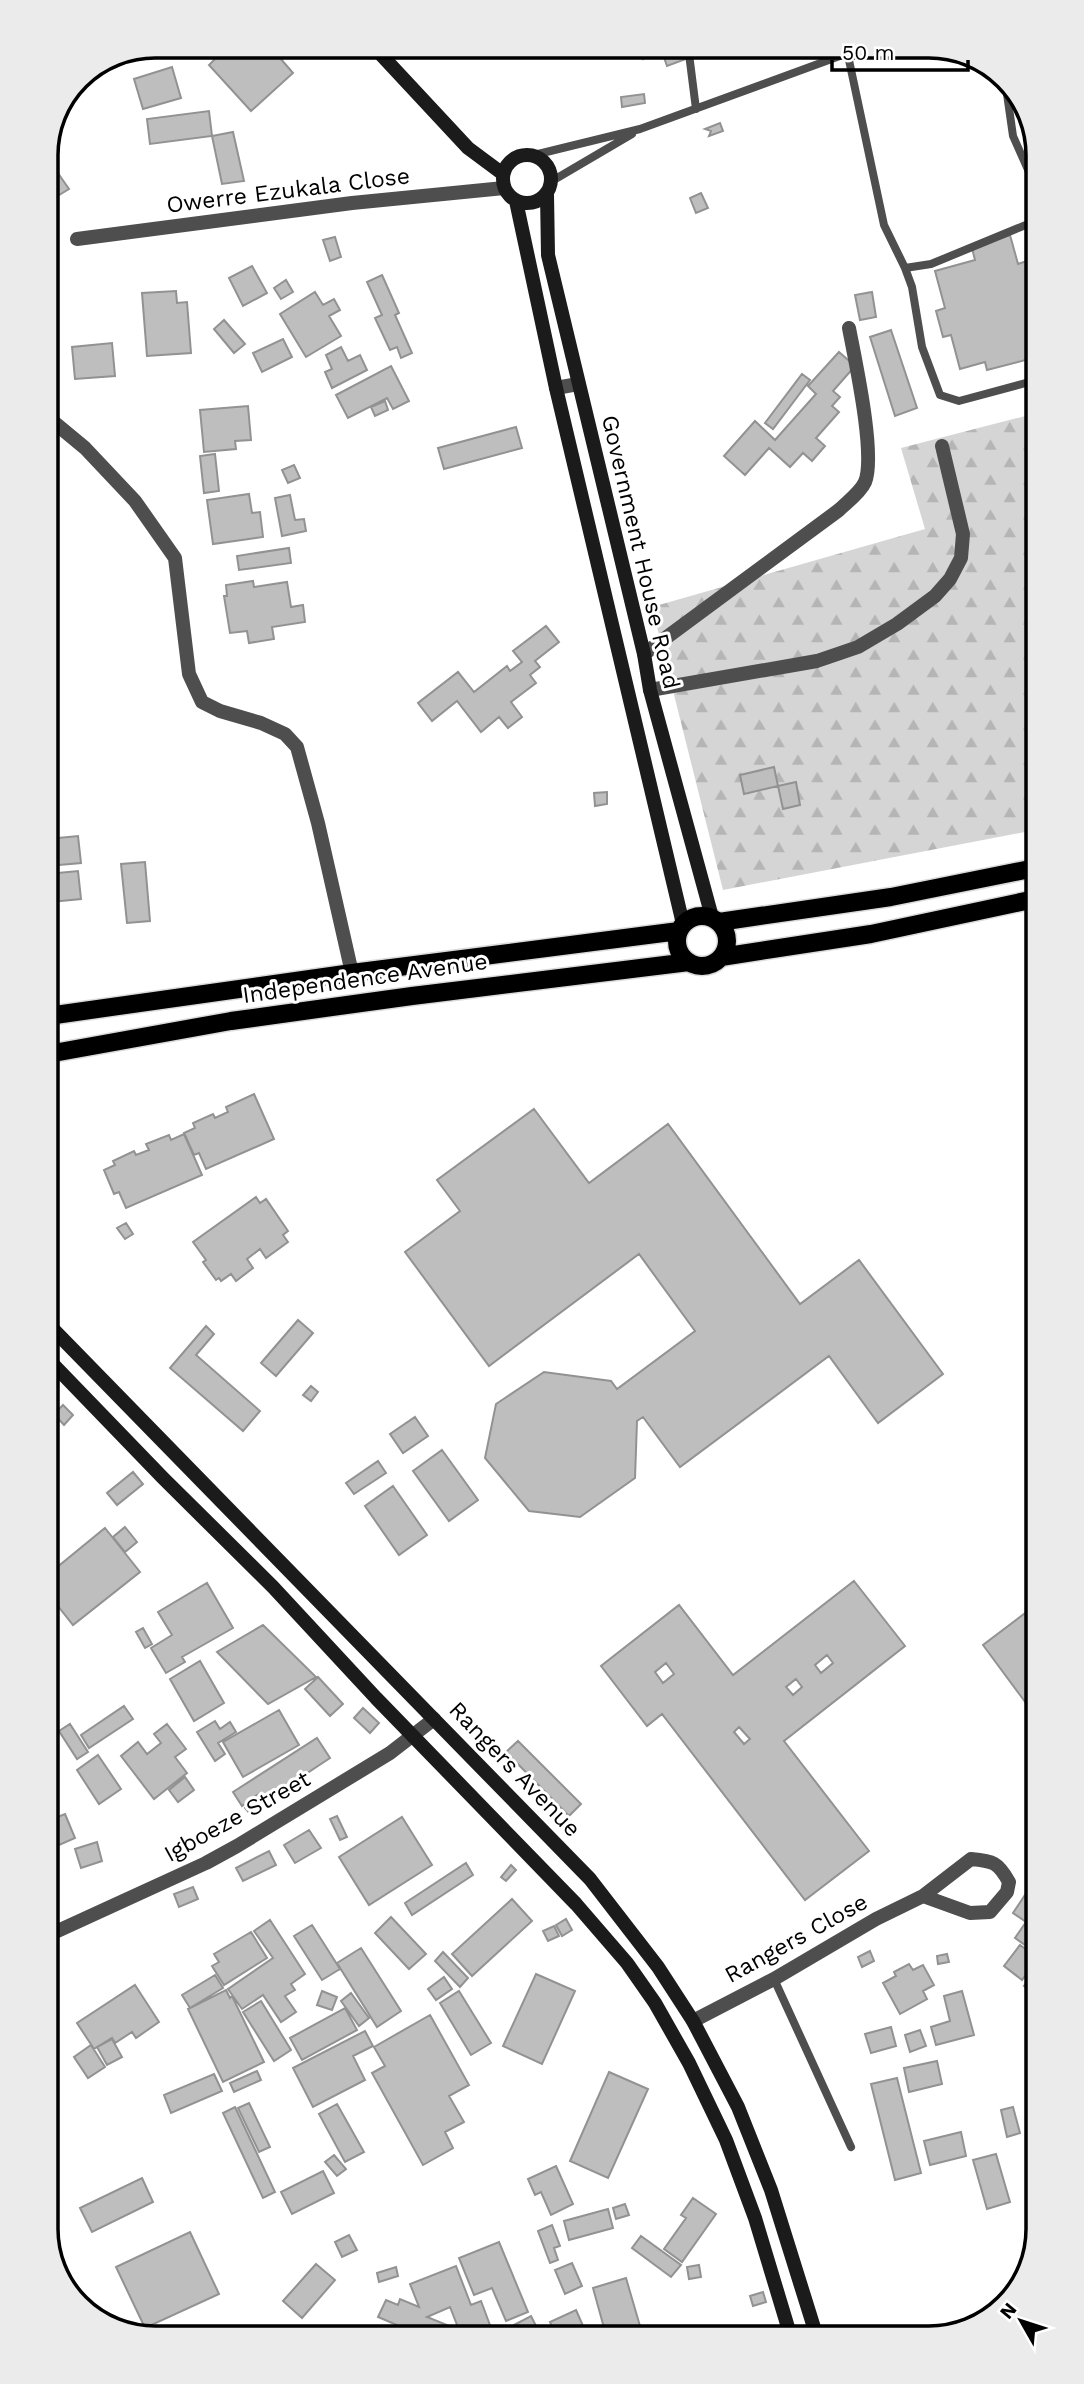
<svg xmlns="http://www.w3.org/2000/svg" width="1084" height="2384" font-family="'Work Sans',sans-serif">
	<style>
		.forest { fill: url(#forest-firs) }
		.building { fill: #bebebe; stroke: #929292; stroke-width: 2; fill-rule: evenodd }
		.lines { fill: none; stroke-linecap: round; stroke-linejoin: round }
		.primary-casing { stroke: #dbdbdb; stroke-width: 21 }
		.lane { stroke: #4e4e4e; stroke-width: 8 }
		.street { stroke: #4e4e4e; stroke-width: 14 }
		.secondary { stroke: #1b1b1b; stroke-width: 14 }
		.primary { stroke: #000; stroke-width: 18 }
		.labels { text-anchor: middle; stroke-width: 6; stroke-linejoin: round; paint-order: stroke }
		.street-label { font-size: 23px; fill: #000; stroke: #fff }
		.rim { fill: none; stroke: #000; stroke-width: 3.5 }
	</style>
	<defs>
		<pattern id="forest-firs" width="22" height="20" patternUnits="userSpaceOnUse" patternTransform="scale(1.75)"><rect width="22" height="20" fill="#d5d5d5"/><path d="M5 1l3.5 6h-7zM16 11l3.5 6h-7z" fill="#b5b5b5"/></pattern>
	</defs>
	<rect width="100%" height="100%" fill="#fff"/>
	<path class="forest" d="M1033 414 1035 830 723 890 652 607 925 529 901 448Z"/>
	<path class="building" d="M214 46H278L273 50 293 73 251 111 209 65 219 55 212 47Z
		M636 46H656L658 50 643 59Z
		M660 46H690L694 56 667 66Z
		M172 67 181 98 143 109 134 79Z
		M644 94 645 103 622 107 621 97Z
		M209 111 212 136 150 144 147 119Z
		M720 123 723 131 709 136 711 131 705 129Z
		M233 132 244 181 222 184 212 136Z
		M46 156 69 189 46 203Z
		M701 193 708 208 696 213 690 198Z
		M1010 235 1018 264 1033 259V358L987 370 985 362 960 369 951 335 943 337 936 311 945 308 935 271 975 260 972 248Z
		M335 237 341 257 330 261 323 240Z
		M252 266 267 293 243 306 229 278Z
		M382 275 399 313 395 315 412 353 401 358 397 347 390 350 375 318 382 315 367 282Z
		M286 280 293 292 281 299 274 288Z
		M176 291 177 303 187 302 191 353 147 356 142 293Z
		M315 292 323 305 334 299 340 310 329 316 341 336 306 357 280 314Z
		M872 292 876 317 860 320 855 295Z
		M224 320 245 344 234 353 214 329Z
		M891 330 917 408 895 416 870 337Z
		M283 339 292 357 262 372 253 353Z
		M112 343 115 376 75 379 72 347Z
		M341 347 348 361 360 355 367 370 332 388 325 372 332 369 326 355Z
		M839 352 855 366 833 391 840 397 832 406 839 412 816 438 825 446 812 461 803 453 790 467 769 448 745 475 724 456 755 421 775 440 816 394 808 386Z
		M391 366 409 401 393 409 387 398 348 418 336 395Z
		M802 374 810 380 773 429 765 423Z
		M385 401 388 410 375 416 371 407Z
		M248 406 251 440 235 441 236 449 204 452 200 410Z
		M516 427 522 448 444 469 438 448Z
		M215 454 219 491 204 493 200 456Z
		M294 465 300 478 288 483 282 470Z
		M249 494 252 513 260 512 263 537 213 544 207 500Z
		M290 495 295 520 304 519 306 531 282 536 275 498Z
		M289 548 291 563 239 570 237 556Z
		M253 581 254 587 287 582 291 607 303 605 305 622 272 627 274 639 249 643 247 631 230 633 224 596H227L226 585Z
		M546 626 559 642 535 661 540 667 530 675 536 683 511 702 522 717 508 728 499 717 481 732 457 701 432 721 418 703 458 672 474 692 507 666 510 671 522 662 513 651Z
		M774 767 778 786 744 794 740 775Z
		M796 782 800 805 783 809 778 786Z
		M607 792V804L595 806 594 793Z
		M78 836 81 863 48 866V839Z
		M145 862 150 921 127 923 121 864Z
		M78 871 81 899 51 902 48 874Z
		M254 1094 274 1139 206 1169 199 1153 194 1155 184 1133 195 1128 193 1123 213 1114 215 1118 228 1112 226 1107Z
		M534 1109 589 1183 668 1124 800 1304 859 1260 943 1374 878 1423 829 1356 680 1467 643 1417 637 1421 635 1478 580 1517 529 1511 485 1458 496 1404 544 1372 611 1381 617 1389 695 1331 639 1254 489 1366 405 1252 460 1211 437 1180Z
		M184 1134 202 1175 126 1208 119 1192 114 1194 104 1170 115 1165 113 1161 134 1151 136 1155 149 1150 146 1144 169 1135 171 1140Z
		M256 1197 260 1203 266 1199 288 1231 283 1235 288 1242 266 1258 260 1249 247 1259 253 1268 236 1281 231 1274 221 1281 219 1278 216 1280 203 1262 206 1260 193 1242Z
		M126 1223 133 1234 125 1239 117 1228Z
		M298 1320 313 1333 276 1376 261 1363Z
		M206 1326 214 1334 196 1355 260 1411 243 1431 170 1368Z
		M311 1386 318 1392 311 1401 303 1395Z
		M63 1405 73 1415 64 1425 54 1414Z
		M415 1417 428 1436 403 1453 390 1434Z
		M442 1450 478 1500 449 1521 413 1471Z
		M378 1461 386 1473 354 1494 346 1483Z
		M133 1472 143 1484 117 1505 107 1493Z
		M393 1486 427 1535 399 1555 365 1506Z
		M125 1527 137 1542 125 1552 113 1537Z
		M105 1528 140 1572 73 1625 50 1596V1573Z
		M854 1581 905 1646 784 1741 869 1851 805 1900 662 1714 647 1726 601 1666 679 1605 733 1675ZM827 1655 833 1663 821 1673 815 1665ZM666 1663 674 1674 663 1683 655 1672ZM796 1679 802 1687 793 1695 786 1687ZM739 1727 750 1739 744 1744 734 1732Z
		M207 1583 233 1628 182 1657 185 1662 166 1673 151 1648 172 1635 158 1612Z
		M1037 1604V1718L983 1645Z
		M263 1625 316 1677 268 1704 217 1652Z
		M143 1628 152 1644 145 1648 136 1632Z
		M200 1661 224 1703 194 1721 170 1679Z
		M318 1677 343 1704 330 1716 305 1689Z
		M124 1706 133 1719 89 1748 81 1735Z
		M363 1708 379 1723 370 1733 354 1718Z
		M279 1710 299 1745 243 1777 223 1742Z
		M215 1721 220 1729 230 1722 236 1732 218 1743 225 1754 215 1761 197 1732Z
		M70 1724 88 1752 77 1759 59 1731Z
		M167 1724 186 1749 175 1757 187 1773 154 1799 121 1756 138 1742 147 1754 161 1743 154 1734Z
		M317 1738 330 1758 265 1801 260 1793 242 1806 233 1792Z
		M518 1741 581 1804 569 1816 506 1752Z
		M98 1755 121 1789 99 1804 77 1770Z
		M185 1777 194 1790 178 1802 169 1790Z
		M259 1797 266 1804 252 1816 245 1808Z
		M65 1814 75 1838 50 1849V1820Z
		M337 1816 347 1837 340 1840 330 1819Z
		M402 1817 432 1865 369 1905 339 1857Z
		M309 1830 321 1848 295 1863 284 1845Z
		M97 1842 102 1861 81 1868 75 1849Z
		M269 1851 276 1865 243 1881 236 1868Z
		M466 1863 473 1875 412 1915 405 1903Z
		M511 1865 516 1870 506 1881 501 1877Z
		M193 1887 198 1899 179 1907 174 1894Z
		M1025 1895 1038 1904V1954L1015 1938 1026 1922 1013 1913Z
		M512 1899 532 1921 472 1976 452 1954Z
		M391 1917 426 1954 409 1969 375 1933Z
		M566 1919 572 1930 562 1936 556 1925Z
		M270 1920 305 1974 291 1984 295 1990 285 1996 296 2012 281 2022 263 1995 242 2009 228 1989 273 1958 254 1931Z
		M312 1925 340 1969 322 1980 294 1936Z
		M554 1926 559 1936 548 1941 543 1931Z
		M251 1932 267 1958 224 1985 212 1966 219 1962 214 1954Z
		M1020 1945 1038 1958 1022 1980 1004 1966Z
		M361 1948 401 2011 377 2027 337 1963Z
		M870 1951 874 1961 862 1967 858 1957Z
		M443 1952 468 1978 460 1987 435 1961Z
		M947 1954 949 1962 938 1964 937 1956Z
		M909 1964 913 1970 923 1965 934 1985 923 1991 927 1999 900 2014 883 1983 896 1976 894 1972Z
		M1038 1966V1995L1024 1986Z
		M536 1974 575 1991 542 2064 503 2046Z
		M215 1975 223 1988 190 2008 182 1995Z
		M444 1977 452 1989 436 2000 428 1989Z
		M135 1985 159 2022 136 2038 132 2032 115 2043 112 2038 94 2049 77 2023Z
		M226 1990 230 1998 232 1996 264 2062 223 2082 188 2009Z
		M322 1991 337 1997 332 2010 317 2005Z
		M459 1991 491 2043 471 2055 440 2003Z
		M962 1991 974 2035 936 2045 931 2027 950 2021 944 1996Z
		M351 1993 369 2018 359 2026 341 2001Z
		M261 2001 291 2050 274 2061 243 2012Z
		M345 2008 357 2030 302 2060 290 2038Z
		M430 2015 469 2085 449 2096 464 2122 445 2132 453 2148 423 2165 372 2073 385 2066 374 2047Z
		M891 2027 896 2046 871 2053 865 2034Z
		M920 2030 926 2046 910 2052 905 2035Z
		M365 2031 373 2046 353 2056 365 2080 313 2107 293 2068Z
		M112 2039 122 2057 107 2065 97 2047Z
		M91 2045 105 2067 88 2078 74 2057Z
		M937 2061 942 2084 909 2092 904 2068Z
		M257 2071 261 2080 234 2092 230 2083Z
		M609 2072 648 2089 608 2178 570 2161Z
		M214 2074 222 2091 171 2113 164 2095Z
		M897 2078 921 2173 895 2180 871 2084Z
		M249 2103 270 2147 259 2152 238 2108Z
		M337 2104 364 2152 345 2162 319 2114Z
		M235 2107 275 2192 263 2198 223 2113Z
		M1013 2107 1020 2133 1007 2137 1001 2110Z
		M961 2132 966 2156 930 2165 924 2141Z
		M996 2154 1010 2202 987 2209 973 2160Z
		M334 2155 346 2169 337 2176 325 2162Z
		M556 2166 573 2204 551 2215 541 2192 535 2195 528 2179Z
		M323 2171 334 2193 292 2214 281 2192Z
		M142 2178 153 2202 92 2232 80 2208Z
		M693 2198 716 2214 682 2262 664 2249 686 2218 681 2215Z
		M625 2204 629 2215 616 2219 613 2208Z
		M608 2209 613 2228 569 2240 564 2221Z
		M552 2225 560 2246 554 2248 558 2260 550 2263 538 2231Z
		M190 2232 219 2294 145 2328 116 2267Z
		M349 2235 357 2250 342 2257 335 2242Z
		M641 2236 681 2265 671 2277 632 2248Z
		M499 2242 528 2312 506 2321 492 2288 474 2295 459 2258Z
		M572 2263 582 2286 565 2294 555 2270Z
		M316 2264 335 2280 302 2318 283 2301Z
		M699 2265 701 2277 689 2279 687 2267Z
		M456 2266 471 2305 481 2301 494 2336H401L397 2325 378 2317 386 2300 398 2305 400 2299 419 2307 410 2284ZM450 2307 459 2330 427 2317Z
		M396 2267 398 2276 379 2282 377 2273Z
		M626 2278 640 2326 606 2335 593 2288Z
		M763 2292 766 2302 753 2306 750 2296Z
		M576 2310 587 2335H556L550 2322Z
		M531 2316 541 2336H520L514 2325Z
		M718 2328 719 2334H692Z"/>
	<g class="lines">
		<g class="primary-casing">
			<path id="primary" d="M677 941a25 25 0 1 1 50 0a25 25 0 1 1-50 0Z
				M719 922 891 897 1035 868
				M721 957 871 934 1035 899
				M48 1016 352 973 679 931
				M48 1054 231 1021 412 996 689 962"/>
		</g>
		<path class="lane" d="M688 46 696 109
			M846 46 884 225 905 268 931 264 1033 222
			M1005 80 1013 136 1033 181
			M534 155 640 129 867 46
			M552 181 632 134
			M905 268 912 287 922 347 940 395 959 401 1033 381
			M774 1979 851 2147"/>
		<path class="street" d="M77 239 352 203 504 188
			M556 388 578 384
			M46 419H50L85 448 135 501 175 558 189 674 202 702 220 711 261 723 285 734 297 747 318 823 352 973
			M644 654 839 510C847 502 860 493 865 482 876 455 855 360 849 328
			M650 690 817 661 858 647 897 624 935 596 950 579 961 558 963 534 942 446
			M51 1934 206 1863 237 1846 390 1753 434 1719
			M693 2021 774 1979 876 1919 923 1896 971 1859C993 1861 998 1862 1009 1882L1007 1892 990 1912 970 1913 923 1896"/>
		<path class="secondary" d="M373 46 468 148 503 174
			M503 179a24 24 0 1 1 48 0a24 24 0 1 1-48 0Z
			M547 194 548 255 644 654 650 690 712 917
			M516 201 556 388 683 924
			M49 1325 590 1879 658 1967 693 2021 738 2107 771 2190 816 2334
			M49 1360 163 1478 273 1587 376 1698 576 1904 627 1963 655 2003 689 2063 726 2140 755 2218 790 2334"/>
		<use href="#primary" class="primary"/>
	</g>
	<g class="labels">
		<g class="street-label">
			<text transform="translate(288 190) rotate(-7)" y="8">Owerre Ezukala Close</text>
			<text transform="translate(641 552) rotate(77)" y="8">Government House Road</text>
			<text transform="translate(365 978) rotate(-8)" y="8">Independence Avenue</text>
			<text transform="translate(515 1769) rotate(46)" y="8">Rangers Avenue</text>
			<text transform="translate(237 1816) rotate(-29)" y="8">Igboeze Street</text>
			<text transform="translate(796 1938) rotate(-29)" y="8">Rangers Close</text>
		</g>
	</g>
	<path d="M0 0H1084V2384H0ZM155 58H929A97 97 0 0 1 1026 155V2229A97 97 0 0 1 929 2326H155A97 97 0 0 1 58 2229V155A97 97 0 0 1 155 58Z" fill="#ebebeb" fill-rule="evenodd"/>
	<path class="rim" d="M155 58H929A97 97 0 0 1 1026 155V2229A97 97 0 0 1 929 2326H155A97 97 0 0 1 58 2229V155A97 97 0 0 1 155 58Z"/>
	<g transform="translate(1021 2321) rotate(309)" stroke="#ffffff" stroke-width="5" paint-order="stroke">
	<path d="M0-5L12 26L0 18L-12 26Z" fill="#000000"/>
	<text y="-10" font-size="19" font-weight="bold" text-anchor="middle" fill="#000000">N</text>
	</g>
	<path d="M832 60v10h136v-10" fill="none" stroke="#000000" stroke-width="3.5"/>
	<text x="842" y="60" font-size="21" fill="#000000" stroke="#ffffff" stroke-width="5" paint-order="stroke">50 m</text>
</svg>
